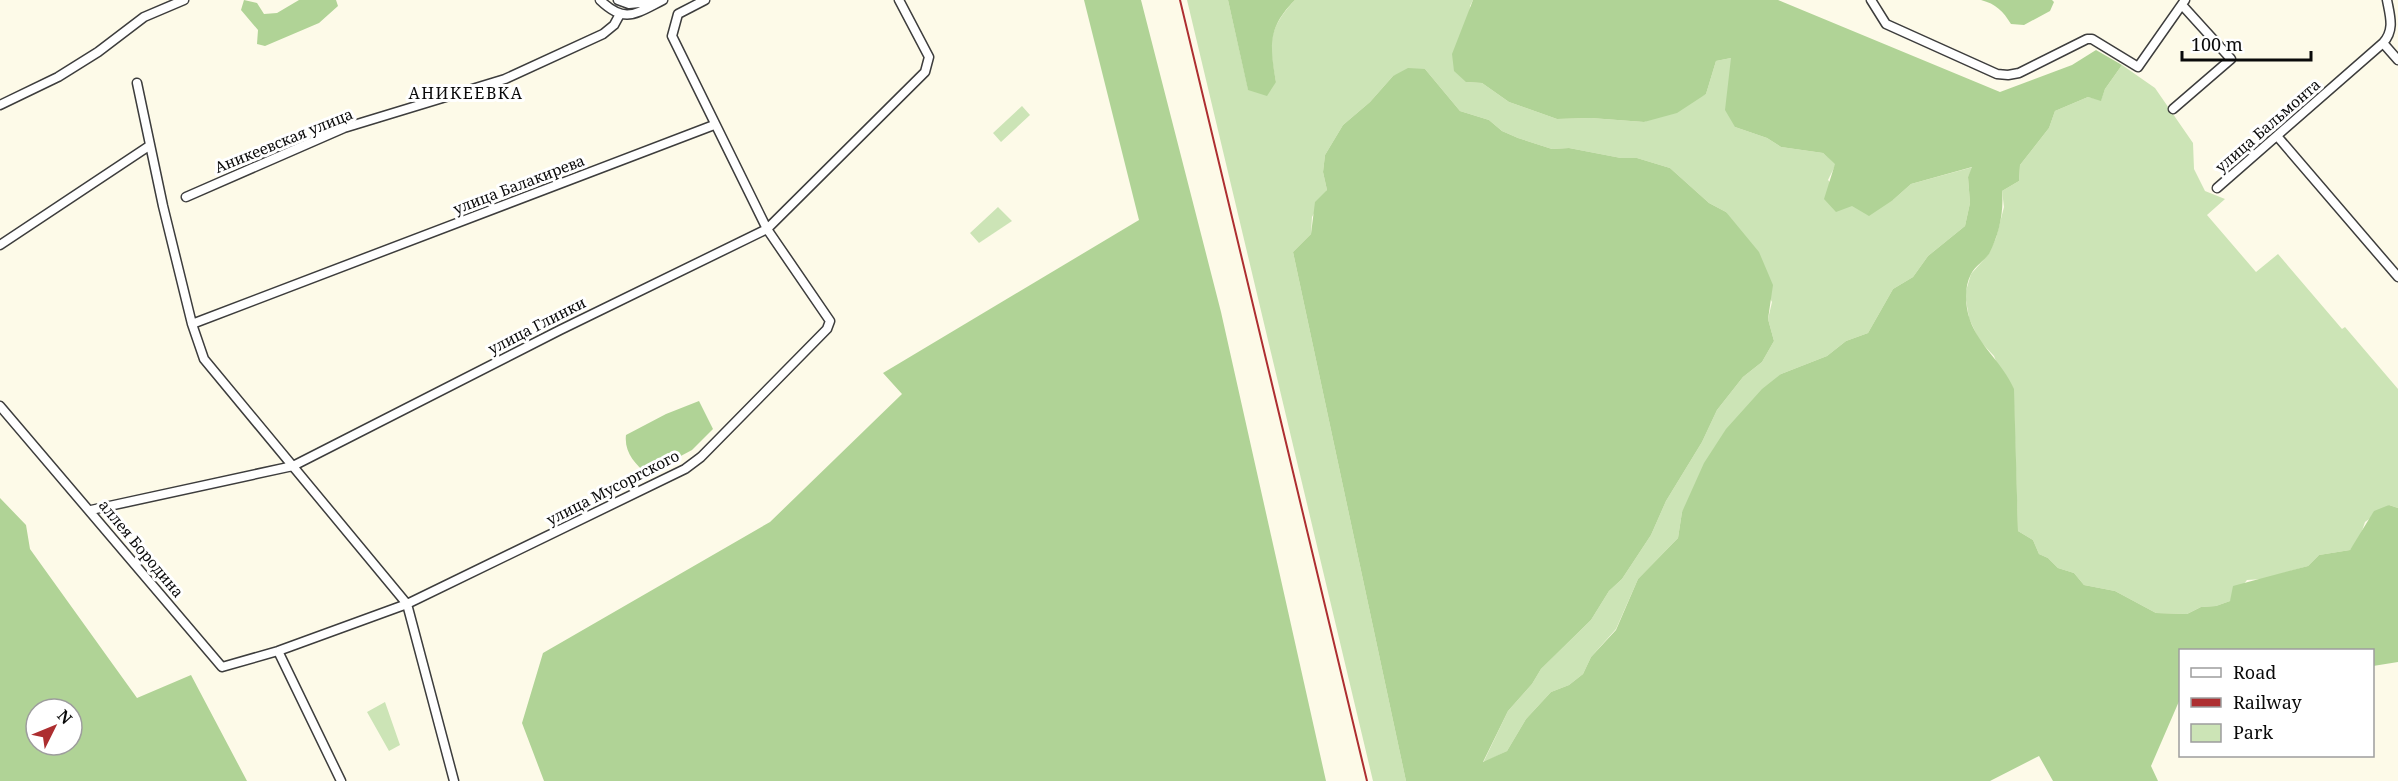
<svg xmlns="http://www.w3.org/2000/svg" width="2398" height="781" font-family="'Noto Serif',serif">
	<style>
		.green { fill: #cce4b6 }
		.forest { fill: #b0d396; fill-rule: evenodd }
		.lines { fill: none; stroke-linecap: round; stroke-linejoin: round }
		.street-casing { stroke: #3d3d3d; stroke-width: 11 }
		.street { stroke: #fff; stroke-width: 8 }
		.rail { stroke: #ad2e30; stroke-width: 2 }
		.labels { text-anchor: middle; stroke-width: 6; stroke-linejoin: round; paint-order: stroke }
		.street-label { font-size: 15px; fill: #0a0a0a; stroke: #fff }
		.neighbourhood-label { font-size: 16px; letter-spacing: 1.5px; fill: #0a0a0a; stroke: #fff }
	</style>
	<rect width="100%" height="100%" fill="#fdfae8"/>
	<path class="green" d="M1187 0H1228L1248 89 1276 82C1269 44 1267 30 1295 0H1473L1470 6 1466 82 1482 83 1509 102 1557 119 1591 118 1644 122 1706 94 1716 61 1731 58 1735 127 1767 138 1781 147 1823 153 1836 164 1828 180 1852 206 1893 200 1911 184 1973 167 1968 177 1970 203 1965 226 1928 256 1913 277 1893 289 1868 333 1846 341 1827 356 1781 374 1682 512 1678 538 1638 579 1616 629 1591 657 1583 674 1569 685 1551 692 1526 719 1507 751 1483 763 1508 711 1532 684 1541 669 1591 620 1609 591 1622 579 1651 535 1666 501 1702 442 1717 410 1743 377 1762 362 1774 341 1768 319 1772 302 1726 212 1709 203 1670 168 1637 158H1621L1569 148 1552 149 1518 138 1502 131 1489 120 1460 111 1425 69 1393 76 1370 102 1343 125 1325 155 1323 172 1327 190 1312 217 1311 234 1293 252 1406 781H1373Z
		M2122 65 2155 88 2193 143 2194 169 2205 191 2225 199 2207 215 2256 272 2278 254 2342 329 2345 327 2398 389V508L2389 505 2365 522 2360 537 2350 550 2319 555 2308 566 2263 579 2247 580 2230 601 2216 606 2201 607 2187 614 2156 613 2115 591 2084 585 2074 573 2058 568 2048 558 2039 554 2033 540 2018 531 2014 406 1994 356 1979 340 1969 318 1965 294 1971 274 1988 255 1996 238 2004 207 2002 191 2019 181 2020 165 2049 128 2055 111 2088 97 2101 100 2105 89Z
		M1022 106 1030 115 1001 142 993 133Z
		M998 207 1012 221 979 243 970 233Z
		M385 702 400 745 389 751 367 712Z"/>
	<path class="forest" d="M244 0 257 3 264 14 277 13 299 0H336L338 6 319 23 265 46 257 44 258 30 241 10Z
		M1084 0H1141L1221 312 1326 781H544L522 723 543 653 770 522 902 394 883 373 1139 220Z
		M1228 0H1295C1267 28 1270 46 1276 82L1267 96 1248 90Z
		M1473 0H1778L2000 92 2072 65 2096 50 2122 65 2105 89 2101 101 2088 97 2055 111 2049 128 2020 165 2019 181 2002 191C2004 212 1999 235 1989 254 1984 261 1975 266 1971 274 1964 287 1965 306 1970 320 1979 346 2003 363 2014 389L2018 531 2033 540 2039 554 2048 558 2058 568 2074 573 2084 585 2115 591 2156 613 2187 614 2201 607 2216 606 2230 601 2233 586 2308 566 2319 555 2350 550 2374 511 2389 505 2398 508V662L2373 666 2372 650H2180V699L2151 766 2158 781H2053L2039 756 1990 781H1406L1293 252 1311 234 1315 202 1327 190 1323 172 1325 155 1343 125 1370 102 1393 76 1408 68 1425 69 1460 111 1489 120 1502 131 1518 138 1552 149 1569 148 1621 158H1637L1670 168 1709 203 1726 212 1759 252 1773 285 1768 319 1774 341 1762 362 1743 377 1717 410 1702 442 1666 501 1651 535 1622 579 1609 591 1591 620 1541 669 1532 684 1508 711 1483 762 1507 751 1526 719 1551 692 1569 685 1583 674 1591 657 1616 630 1638 579 1678 538 1682 512 1704 463 1726 429 1762 389 1781 374 1827 356 1846 341 1868 333 1893 289 1913 277 1928 256 1965 226 1970 203 1968 177 1972 167 1911 184 1893 200 1869 216 1852 206 1836 212 1824 199 1835 164 1823 153 1781 147 1767 138 1735 127 1725 110 1731 58 1716 61 1706 94 1677 113 1644 122 1591 118 1557 119 1509 102 1482 83 1466 82 1454 71 1452 54Z
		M1981 0H2052L2054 2 2050 11 2024 25 2011 24C2003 11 1996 4 1981 0Z
		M699 401 713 429 692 450 647 474C635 464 624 452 626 435L666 414Z
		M0 498 26 525 30 549 137 698 191 675 247 781H0ZM36 709H72V745H36Z"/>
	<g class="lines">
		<g class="street-casing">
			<path id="street" d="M600 0C625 24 635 14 663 0
				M618 0 629 4 650 2
				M1871 0 1886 24 1997 74 2008 75 2019 73 2087 39H2092L2138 67 2185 0
				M2383 43 2398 60
				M137 83 163 206 192 324 204 359 407 604 454 781
				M0 105 58 77 98 52 144 17 184 0
				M2173 109 2231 59 2182 5
				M2277 136 2398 277
				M2217 188 2383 43C2395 30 2390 16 2387 0
				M186 197 344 128 505 79 603 34 614 25 620 14
				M0 245 149 146
				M192 324 714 125
				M0 406 222 667 278 651 407 604 685 469 701 457 827 329 830 321 767 229 672 36 678 14 705 0
				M91 510 293 466 560 330 767 229 925 72 929 57 899 0
				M278 651 341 781"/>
		</g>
		<use href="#street" class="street"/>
		<path class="rail" d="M1180 0 1367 781"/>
	</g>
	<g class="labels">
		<g class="street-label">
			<text transform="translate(2268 126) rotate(-41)" y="5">улица Бальмонта</text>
			<text transform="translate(284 141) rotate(-22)" y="5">Аникеевская улица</text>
			<text transform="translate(519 185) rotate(-21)" y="5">улица Балакирева</text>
			<text transform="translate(537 326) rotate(-27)" y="5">улица Глинки</text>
			<text transform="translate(613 488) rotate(-27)" y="5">улица Мусоргского</text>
			<text transform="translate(141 549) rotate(50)" y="5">аллея Бородина</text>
		</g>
		<g class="neighbourhood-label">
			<text x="466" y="99">АНИКЕЕВКА</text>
		</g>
	</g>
	<rect x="2179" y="649" width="195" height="108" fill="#ffffff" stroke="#9d9d9d" stroke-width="1.5"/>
	<rect x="2191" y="668" width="30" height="9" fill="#ffffff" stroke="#9d9d9d" stroke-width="1.5"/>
	<text x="2233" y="679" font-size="18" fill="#0a0a0a">Road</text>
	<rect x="2191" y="698" width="30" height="9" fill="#ad2e30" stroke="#9d9d9d" stroke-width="1.5"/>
	<text x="2233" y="709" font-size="18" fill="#0a0a0a">Railway</text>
	<rect x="2191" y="724" width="30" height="18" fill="#cce4b6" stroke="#9d9d9d" stroke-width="1.5"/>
	<text x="2233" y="739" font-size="18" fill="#0a0a0a">Park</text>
	<g transform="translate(54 727) rotate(47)"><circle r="28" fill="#ffffff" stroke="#9d9d9d" stroke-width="1.5"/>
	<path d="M0-4.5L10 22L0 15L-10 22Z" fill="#ad2e30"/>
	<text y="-9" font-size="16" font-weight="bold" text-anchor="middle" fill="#0a0a0a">N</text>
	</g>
	<path d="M2182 51v9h129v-9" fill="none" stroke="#0a0a0a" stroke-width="3"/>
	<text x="2191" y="51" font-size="18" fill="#0a0a0a" stroke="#ffffff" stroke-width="4.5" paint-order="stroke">100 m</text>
</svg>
